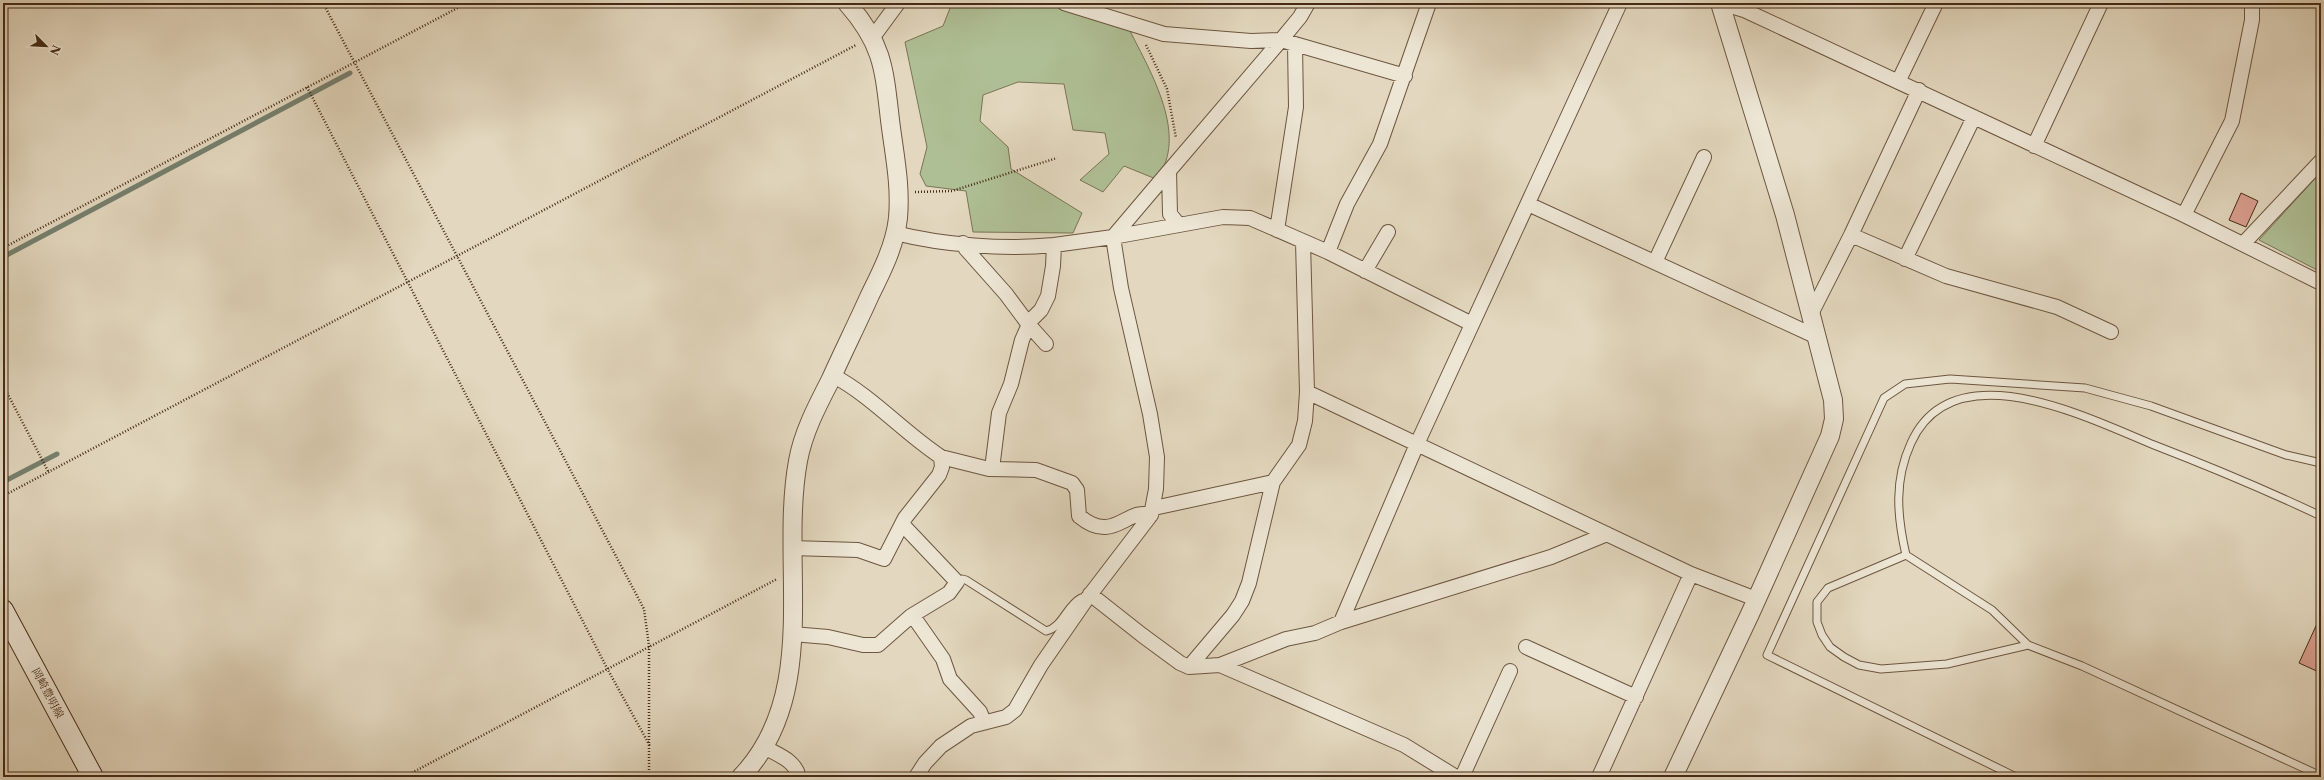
<svg xmlns="http://www.w3.org/2000/svg" width="2324" height="780" font-family="'Libre Caslon Text','Noto Serif JP',serif">
	<style>
		.green { fill: #afbf95; stroke: #7a7455 }
		.lines { fill: none; stroke-linecap: round; stroke-linejoin: round }
		.stream { stroke: #76816f; stroke-width: 5 }
		.building { fill: #dca091; stroke: #462a15 }
		.service-casing { stroke: #6d5640; stroke-width: 9 }
		.minor-casing { stroke: #6d5640; stroke-width: 16 }
		.tertiary-casing { stroke: #6d5640; stroke-width: 20 }
		.secondary-casing { stroke: #462a15; stroke-width: 22 }
		.path { stroke: #462a15; stroke-width: 2.5; stroke-dasharray: 1 2; stroke-linecap: butt }
		.service { stroke: #ede6d5; stroke-width: 7 }
		.minor { stroke: #ede6d5; stroke-width: 14 }
		.tertiary { stroke: #ede6d5; stroke-width: 18 }
		.secondary { stroke: #ede6d5; stroke-width: 20 }
		.labels { text-anchor: middle; stroke-width: 3.5; stroke-linejoin: round; paint-order: stroke }
		.street-label { font-size: 11px; fill: #462a15; stroke: #ede6d5 }
	</style>
	<rect width="100%" height="100%" fill="#e3d8bf"/>
	<filter id="stains"><feTurbulence type="fractalNoise" baseFrequency=".005" numOctaves="4"/><feColorMatrix values="0 0 0 0 .2 0 0 0 0 .09 0 0 0 0 .02 0 0 0 .5 -.17"/></filter>
	<radialGradient id="worn" r=".72"><stop offset=".6" stop-color="#630" stop-opacity="0"/><stop offset="1" stop-color="#630" stop-opacity=".3"/></radialGradient>
	<path class="green" d="M952 3H1049L1122 26 1130 31C1150 71 1190 137 1156 179L1124 166 1103 192 1080 180 1109 154 1105 133 1073 130 1064 84 1018 82 983 95 980 121 1008 147 1011 169 1082 213 1073 233 973 232 966 191 926 186 920 174 927 147 905 42 943 26Z
		M2321 172V272L2259 240Z"/>
	<g class="lines">
		<path class="stream" d="M3 257 350 73
			M3 482 57 454"/>
	</g>
	<path class="building" d="M2241 193 2258 201 2246 227 2229 220Z
		M2321 615V673L2299 663Z"/>
	<g class="lines">
		<g class="service-casing">
			<path id="service" d="M2321 516C2266 490 2211 467 2154 445 2088 418 1953 349 1911 443 1894 480 1897 516 1906 555L1992 610 2028 645 2082 666 2321 776
				M1906 555 1828 588 1817 602V622L1822 635 1830 647 1844 657 1859 665 1881 669 1947 664 2028 645
				M957 582 962 579 966 580 1046 631C1063 627 1066 606 1081 598L1086 600
				M2016 777 1767 655 1884 398 1905 384 1950 379 2085 388 2151 406 2286 455 2321 463"/>
		</g>
		<g class="minor-casing">
			<path id="minor" d="M1064 3 1164 34 1251 41 1281 40 1405 76
				M1721 3 1744 10 2184 215 2321 283
				M873 37 898 3
				M1899 80 1936 3
				M2034 146 2101 3
				M1528 204 1817 337
				M2184 215 2232 121 2252 20V3
				M1179 225 1170 214 1169 171 1281 40 1300 17 1308 3
				M1277 230 1296 107 1295 44
				M895 233C943 245 1004 250 1054 245L1053 266 1048 296 1041 310 1031 320 1022 340 1011 384 999 413 992 469
				M1851 235 1946 276 2057 307 2111 332
				M963 243 966 249 1006 294 1029 325 1046 344
				M2243 244 2321 161
				M1054 245 1113 237 1169 171
				M1328 252 1347 204 1380 144 1429 3
				M1905 259 1974 117
				M1655 262 1704 157
				M1365 271 1388 232
				M1811 314 1851 235 1919 90
				M1307 392 1691 574 1756 599
				M941 457 989 469 1036 470 1072 483 1077 490 1079 516C1114 545 1126 507 1151 515
				M1154 508 1273 482
				M792 548 858 550 884 559 905 518 939 475 942 467 941 457C903 432 872 396 832 375
				M1090 594 1142 635 1180 663 1189 667 1220 665 1286 639 1315 633 1341 622 1417 444 1620 3
				M913 616 943 659 950 679 980 712 984 722
				M1341 622 1551 557 1607 534
				M792 634 828 637 863 645H878L911 616 949 593 957 582 902 524
				M1526 647 1636 697
				M1220 665 1404 745 1456 777
				M1189 667 1233 615 1242 601 1249 583 1273 482 1299 445 1305 421 1307 392 1303 242
				M764 747C778 755 795 760 799 777
				M916 777 925 763 941 746 971 726 1006 717 1015 710 1041 665 1086 600 1151 515 1156 489 1157 457 1150 414 1121 288 1113 237 1223 217 1250 218 1328 252 1472 324
				M1462 777 1510 671
				M1599 777 1691 574"/>
		</g>
		<g class="tertiary-casing">
			<path id="tertiary" d="M741 777C822 692 779 565 798 461 803 433 817 406 830 381 843 352 857 324 870 295 882 271 895 245 898 218 901 184 894 153 890 120 884 68 883 44 847 3
				M1673 777 1750 614 1830 436 1834 419 1833 400 1785 215 1720 3"/>
		</g>
		<g class="secondary-casing">
			<path id="secondary" d="M3 610 93 777"/>
		</g>
		<path class="path" d="M323 3 644 609 649 646V777
			M1146 45 1167 89 1176 138
			M307 87 608 670 650 746
			M915 192 952 191 1057 158
			M3 248 467 3
			M3 385 49 473
			M3 496 856 45
			M404 777 777 579"/>
		<use href="#service" class="service"/>
		<use href="#minor" class="minor"/>
		<use href="#tertiary" class="tertiary"/>
		<use href="#secondary" class="secondary"/>
	</g>
	<g class="labels">
		<g class="street-label">
			<text transform="translate(48 693) rotate(62)" y="4">岡崎豊明線</text>
		</g>
	</g>
	<rect width="2324" height="780" fill="none" stroke="#e3d8bf" stroke-width="16"/>
	<rect x="4" y="4" width="2316" height="772" fill="none" stroke="#462a15" stroke-width="2"/>
	<rect x="8" y="8" width="2308" height="764" fill="none" stroke="#462a15"/>
	<g transform="translate(46 46) rotate(114)" stroke="#ede6d5" stroke-width="3" paint-order="stroke">
	<path d="M0-3L7 15L0 10L-7 15Z" fill="#462a15"/>
	<text y="-6" font-size="11" font-weight="bold" text-anchor="middle" fill="#462a15">N</text>
	</g>
	<rect width="100%" height="100%" filter="url(#stains)"/>
	<rect width="100%" height="100%" fill="url(#worn)"/>
</svg>
